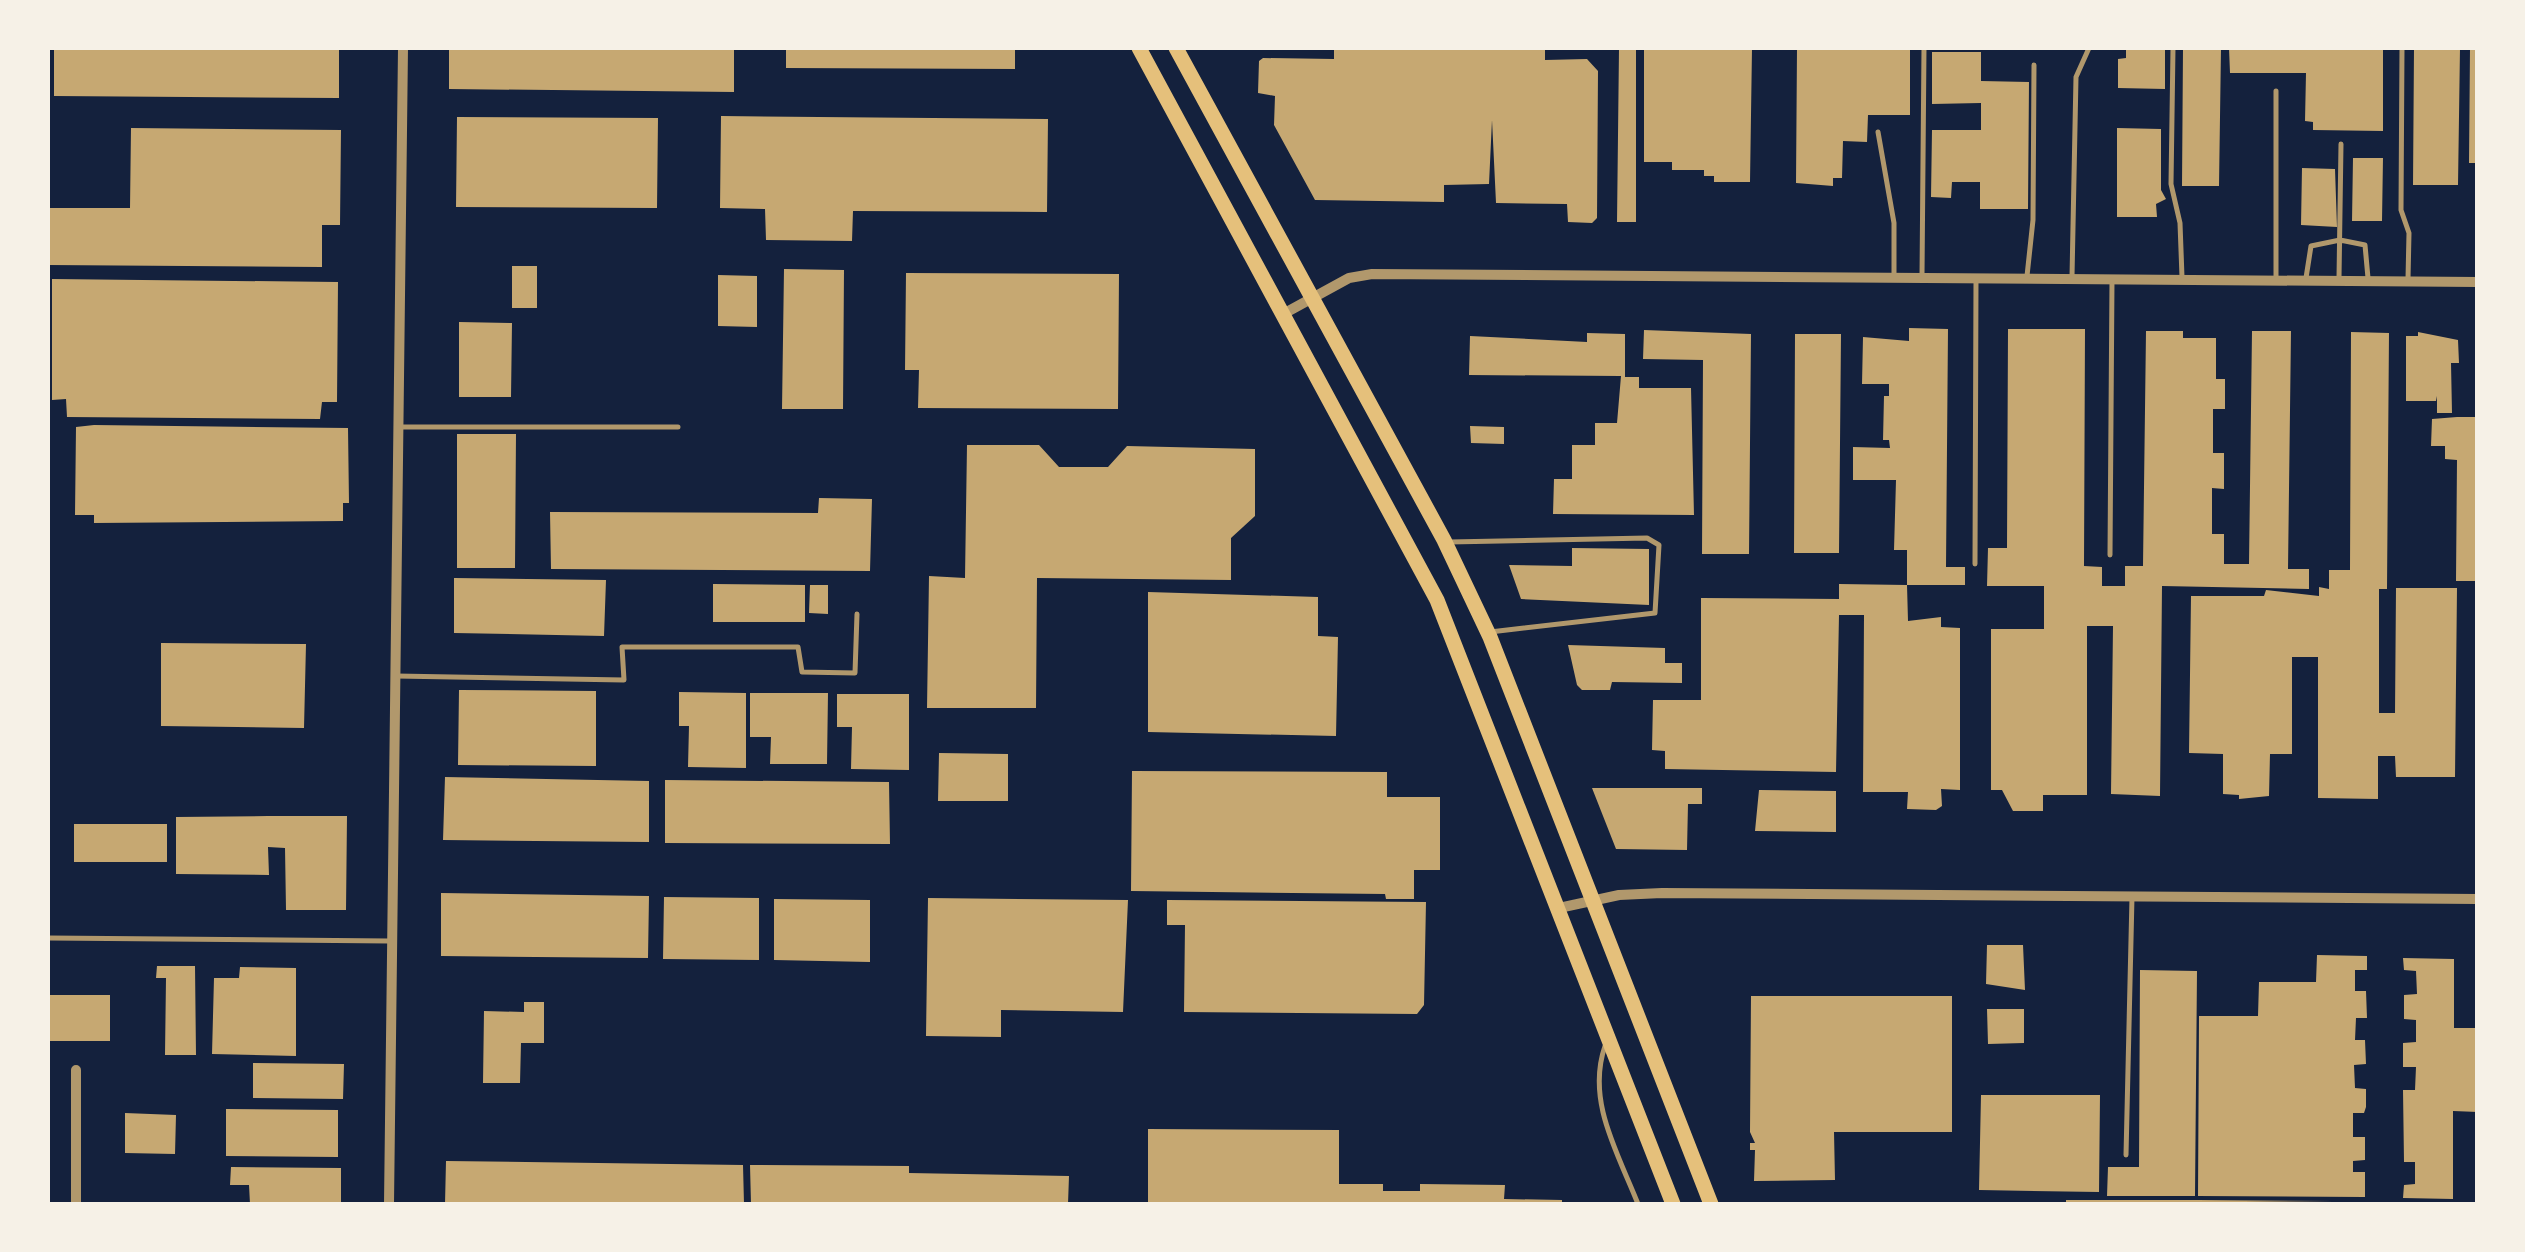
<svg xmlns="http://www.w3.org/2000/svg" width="2525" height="1252" font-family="'DM Sans',sans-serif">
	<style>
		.building { fill: #c6a872 }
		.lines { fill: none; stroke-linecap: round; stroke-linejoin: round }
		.service { stroke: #b1986c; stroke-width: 5 }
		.minor { stroke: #b1986c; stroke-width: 10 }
		.trunk { stroke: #e5c07b; stroke-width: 15 }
	</style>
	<rect width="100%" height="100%" fill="#14213d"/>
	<path class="building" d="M54 48H339V98L54 96Z
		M449 48H734V92L449 89Z
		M786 48H1015V69L786 68Z
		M1334 48H1545V60L1587 59 1598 71 1597 218 1592 223 1568 222 1567 204 1496 203 1492 120 1489 184 1444 185V202L1315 200 1274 125 1275 96 1258 93 1259 61 1263 58 1334 59Z
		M1619 48H1636V222H1617Z
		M1644 48H1752L1750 182H1714V176H1704V170H1672V162H1644Z
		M1797 48H1910V115H1868L1867 142 1843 141 1842 178H1833V186L1796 183Z
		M2126 48H2165V89L2118 88V59L2126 58Z
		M2183 48H2221L2219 186H2182Z
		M2229 48H2383V131L2313 130V122L2305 121 2306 73H2230Z
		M2414 48H2460L2458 185H2413Z
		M2470 48H2478V163H2469Z
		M1932 52H1981V81L2029 82 2028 209H1980V182H1952L1951 198 1931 197 1932 130H1981V103L1932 104Z
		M721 116 1048 119 1047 212 853 211 852 241 766 240 765 209 720 208Z
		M457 117 658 118 657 208 456 207Z
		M131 128 341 130 340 225H322V267L48 265V208H130Z
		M2117 128 2161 129V190L2166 199 2156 204 2157 217H2117Z
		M2353 158H2383L2382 221H2352Z
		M2302 168 2335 169 2337 227 2301 225Z
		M512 266H537V308H512Z
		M784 269 844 270 843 409H782Z
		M906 273 1119 274 1118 409 918 408 919 370H905Z
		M718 275 757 276V327L718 326Z
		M52 279 338 282 337 402H322L320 419 67 417 66 399 52 400Z
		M459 322 512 323 511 397H459Z
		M1909 328 1948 329 1946 567H1965V585H1907L1908 621 1941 617V627L1960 628V790L1941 789 1942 806 1936 810 1907 809 1908 792H1863L1864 615H1839L1836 772 1665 769V751L1652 750 1653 700H1701V598L1839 599V584L1907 585V550H1894L1896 480H1853V447L1890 448 1889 440H1883L1884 396H1889V384H1862L1863 337 1909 341Z
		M2008 329H2085L2084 566 2102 567V586H2125V566H2143L2146 331H2183V338H2216V379H2225V409H2213V453H2224V489L2212 488V534H2224V564H2249L2252 331H2291L2288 569H2309V589L2162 586 2160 796 2111 794 2113 626H2087V795H2043V811H2013L2002 790H1991V629H2044V586H1987L1988 548H2007Z
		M1644 330 1751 334 1749 554H1702L1703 360 1643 359Z
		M2351 332 2389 333 2387 589H2379V713H2395L2396 588H2457L2455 777H2396L2395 756H2378V799L2318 798V657H2292V754H2270L2269 796 2239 799V795L2223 794V754L2189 753 2191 596H2264L2266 590 2319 596V587L2329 589V570H2350Z
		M2418 332 2458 340 2459 363H2451L2452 413H2437V396L2436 401H2406V336H2418Z
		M1587 333 1625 334V377H1639V388H1691L1694 515 1553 514 1554 479H1572V445H1595V423H1617L1621 376 1469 375 1470 336 1587 342Z
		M1795 334H1841L1839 553H1794Z
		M2457 417H2478V581H2456L2457 460 2445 459V446H2431L2432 419Z
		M94 425 348 428 349 503H343V521L94 523V515H75L76 427Z
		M1470 426 1504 427V444L1471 443Z
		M457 434H516L515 568H457Z
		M967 445H1039L1059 467H1108L1127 446 1255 449V516L1231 538V580L1037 578 1036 708H927L929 576 965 578Z
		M819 498 872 499 870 571 551 569 550 512 818 513Z
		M1572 548 1649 549V605L1521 599 1509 565 1572 566Z
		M454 578 606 580 604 636 454 633Z
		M713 584 805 585V622H713Z
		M810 585H828V614L809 613Z
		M1148 592 1318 597V636L1338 637 1336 736 1148 732Z
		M161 643 306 644 304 728 161 726Z
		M1568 645 1665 648V663H1682V683L1612 682 1610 690H1582L1577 685Z
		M459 690 596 691V766L458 765Z
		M679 692 746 693V768L688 767 689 726H679Z
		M750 693H828L827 764H770L771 737H750Z
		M837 694H909V770L851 769 852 727H837Z
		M939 753 1008 754V801H938Z
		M1132 771 1387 772V797H1440V870H1414V899H1386L1385 894 1131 891Z
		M445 777 649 781V842L443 840Z
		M665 780 889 782 890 844 665 843Z
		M1592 788H1702V804H1688L1687 850 1616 849Z
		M1759 790 1836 791V832L1755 831Z
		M268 816H347L346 910H286L285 848 268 847 269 875 176 874V817Z
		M74 824H167V862H74Z
		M441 893 649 896 648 958 441 956Z
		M664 897 759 898V960L663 959Z
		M928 898 1128 900 1123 1012 1001 1010V1037L926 1036Z
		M774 899 870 900V962L774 960Z
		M1167 900 1426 902 1424 1005 1417 1014 1184 1012 1185 925H1167Z
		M1987 945H2023L2025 990 1986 984Z
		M2317 955 2367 956V970H2355V991H2366L2367 1018H2356L2355 1040H2365L2366 1064 2354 1065 2355 1088 2366 1089V1107L2364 1113H2353V1137H2365V1160L2353 1161V1172H2365V1197L2198 1196 2199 1016H2258L2259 982H2316Z
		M2403 958 2454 959V1028H2478V1112L2453 1111V1199L2403 1198 2404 1185 2415 1184V1162H2404L2403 1090H2415L2416 1067H2403V1043L2416 1042V1020L2404 1019V995L2417 994 2416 971 2404 970Z
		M157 966H195L196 1055H165L166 978H156Z
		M240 967 296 968V1056L212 1054 214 978H239Z
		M2140 970 2197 971 2195 1196H2107L2108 1167H2139Z
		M48 995H110V1041H48Z
		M1751 996H1952V1132H1834L1835 1180 1754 1181 1755 1150H1750V1143H1755L1750 1132Z
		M524 1002H544V1043H521L520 1083H483L484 1011 524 1012Z
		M1987 1009H2024V1043L1988 1044Z
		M253 1063 344 1064 343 1099 253 1098Z
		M1981 1095H2100L2099 1192 1979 1190Z
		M226 1109 338 1110V1157L226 1156Z
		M125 1113 176 1115 175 1154 125 1153Z
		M1148 1129 1339 1130V1184H1383V1191H1420V1184L1505 1185 1504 1199 1562 1200V1204H1148Z
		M446 1161 743 1165 744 1204H445Z
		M750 1165 909 1166V1173L1069 1176 1068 1204H751Z
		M231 1167 341 1168V1204H250L249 1185H230Z
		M2066 1200H2198L2334 1201 2066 1204Z"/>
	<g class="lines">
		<path class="service" d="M2173 48 2171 184 2180 223 2182 277
			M2402 48 2401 210 2409 233 2408 279
			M1878 132 1894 223V275
			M1922 276 1924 48
			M2027 276 2033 220 2034 65
			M2072 277 2076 77 2089 48
			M2276 278V91
			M2306 278 2311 246 2340 240 2365 245 2368 278
			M2339 278 2341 144
			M399 427H678
			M1449 542 1647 538 1659 545 1655 613 1490 632
			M2110 555 2112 280
			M1975 564 1976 279
			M396 676 624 680 622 647H798L802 672 855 673 857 614
			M49 938 389 941
			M1605 1046C1586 1101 1618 1153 1638 1204
			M2126 1155 2132 897"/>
		<path class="minor" d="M1285 313 1349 278 1372 274 2478 282
			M1559 908 1619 895 1662 893 2478 899
			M76 1204V1070
			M389 1204 403 48"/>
		<path class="trunk" d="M1139 48 1437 600 1673 1204
			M1176 48 1444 540 1490 637 1711 1204"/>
	</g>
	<rect width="2525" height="1252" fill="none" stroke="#f6f1e7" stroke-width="100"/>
</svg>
